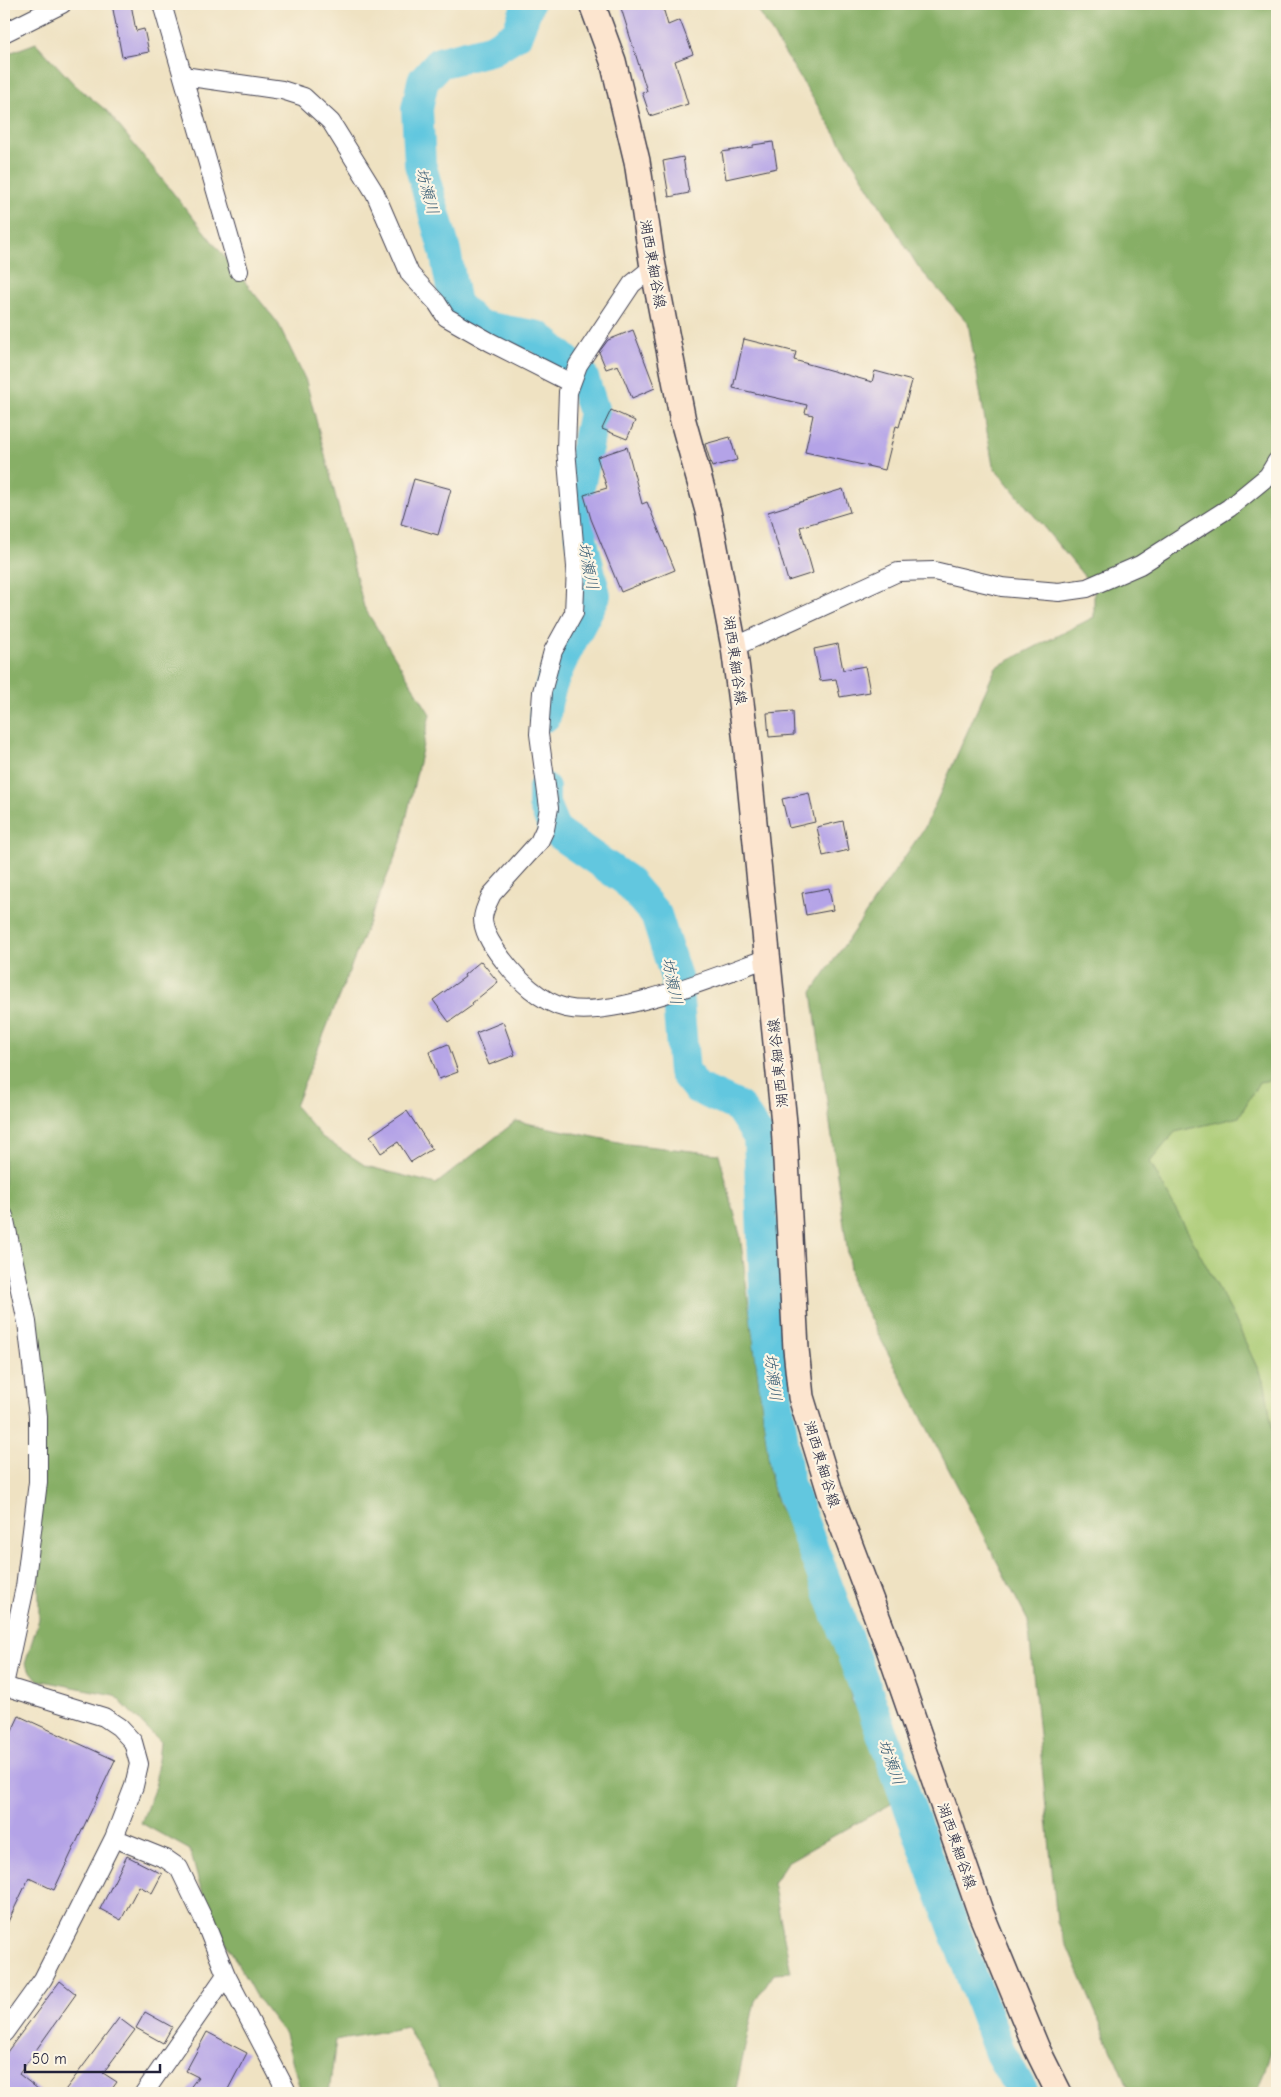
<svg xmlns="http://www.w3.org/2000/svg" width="1281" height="2097" font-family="'Comic Neue','Klee One',sans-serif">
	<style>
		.green { fill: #aacb74; stroke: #667658 }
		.forest { fill: #87af66; stroke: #546850 }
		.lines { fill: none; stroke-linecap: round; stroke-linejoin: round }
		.river { stroke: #62c7df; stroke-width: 32 }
		.building { fill: #b4a3e7 }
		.minor-casing { stroke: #413f4f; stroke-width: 20 }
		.secondary-casing { stroke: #413f4f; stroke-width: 28 }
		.minor { stroke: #fff; stroke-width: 18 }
		.secondary { stroke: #fce5cf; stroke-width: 25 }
		.labels { text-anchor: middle; stroke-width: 4.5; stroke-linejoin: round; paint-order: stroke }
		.street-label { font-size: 15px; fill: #22223b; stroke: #fcf5e5 }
		.water-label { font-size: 16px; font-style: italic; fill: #385c74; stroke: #fcf5e5 }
	</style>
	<rect width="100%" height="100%" fill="#fcf5e5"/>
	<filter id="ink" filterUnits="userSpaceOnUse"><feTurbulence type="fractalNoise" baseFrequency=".02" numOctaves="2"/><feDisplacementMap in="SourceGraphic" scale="10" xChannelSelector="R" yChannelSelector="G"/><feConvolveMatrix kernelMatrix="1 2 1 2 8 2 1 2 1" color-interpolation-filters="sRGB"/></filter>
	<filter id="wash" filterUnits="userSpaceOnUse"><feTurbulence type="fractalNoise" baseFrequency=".0096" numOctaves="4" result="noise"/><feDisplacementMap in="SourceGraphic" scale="20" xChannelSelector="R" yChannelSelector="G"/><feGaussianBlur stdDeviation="1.12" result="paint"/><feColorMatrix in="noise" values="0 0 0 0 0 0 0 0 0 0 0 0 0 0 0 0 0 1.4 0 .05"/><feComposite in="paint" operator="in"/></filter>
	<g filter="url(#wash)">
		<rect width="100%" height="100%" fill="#efe2c2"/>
		<path class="green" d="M1277 1013V1614L1097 1055Z"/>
		<path class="forest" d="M754 4H1277V1079L1259 1082 1239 1117 1175 1132 1150 1162 1233 1315 1265 1385 1277 1455V2034L1257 2093H1130L1057 1922 1028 1621 852 1284 812 992 925 827 996 667 1094 617V588L993 466 968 323 919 268Z
			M36 43 75 85 107 111 278 323 306 381 364 607 430 714 401 842 295 1106 322 1137 366 1166 436 1184 516 1121 628 1144 719 1154 740 1235 772 1487 779 1507 806 1553 816 1591 843 1660 852 1701 866 1722 878 1757 889 1778 891 1804 787 1862 773 1883 791 1972 774 1973 755 2001 735 2093H444L407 2027 336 2040 329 2093H301L285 2034 255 1995 223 1937 199 1883 190 1850 141 1823 155 1787 160 1742 114 1695 38 1680 25 1664 39 1619 38 1465 30 1345 4 1220V55Z"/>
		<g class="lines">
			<path class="river" d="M528 4 517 34 493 49 439 63 423 81 417 109 420 164 445 251 455 304 478 326 539 337 582 375 594 412 576 502 582 541 595 595C580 627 545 682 545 716
				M544 788V804L555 831 626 880 656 915 676 977 684 1072 697 1088 739 1107 759 1137 766 1311 788 1483 867 1692 1000 2053 1023 2093"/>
		</g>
		<g id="blocks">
			<path class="building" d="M112 4H131L136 31 144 29 149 52 122 57Z
				M635 4H662L668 25 680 20 693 54 675 61 688 104 650 116 642 92 647 91 621 8Z
				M773 142 777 168 726 179 722 152 753 147V145Z
				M683 157 689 193 669 197 663 161Z
				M633 330 655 388 632 398 618 365 606 369 599 352 608 340Z
				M744 339 796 352 794 360 872 382 875 371 912 381 899 427 896 426 885 470 805 452 813 415 805 413 807 405 733 388Z
				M611 410 635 421 627 439 602 429Z
				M730 437 737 460 712 467 705 444Z
				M627 447 642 504 647 502 675 570 621 592 591 519 584 495 607 488 597 457Z
				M414 479 451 489 438 535 401 524Z
				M843 489 850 512 800 527 813 573 788 581 768 512Z
				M838 644 843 670 865 666 870 692 840 697 836 679 820 681 814 649Z
				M793 711 794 735 769 737 767 713Z
				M809 793 815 822 789 828 782 799Z
				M843 821 849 850 823 856 817 827Z
				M829 888 833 910 806 915 802 893Z
				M481 961 498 982 472 1003 473 1005 449 1022 433 1000 465 977 464 975Z
				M503 1022 515 1055 489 1065 476 1033Z
				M448 1044 458 1072 439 1079 429 1052Z
				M407 1111 432 1149 411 1162 398 1142 381 1153 370 1136Z
				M19 1716 115 1760 54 1890 29 1878 4 1930V1748Z
				M127 1856 162 1874 152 1893 139 1886 121 1920 100 1909Z
				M60 1981 76 1994 19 2074 43 2093H4V2056Z
				M145 2012 172 2027 163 2043 136 2028Z
				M119 2018 135 2030 103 2073 117 2082 109 2093H63Z
				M207 2032 247 2053 226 2093H186L198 2077 186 2071Z"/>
		</g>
	</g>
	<g filter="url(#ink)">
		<use href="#blocks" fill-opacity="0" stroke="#413f4f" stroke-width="1"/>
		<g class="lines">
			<g class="minor-casing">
				<path id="minor" d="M162 4 239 271
					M4 33 62 4
					M183 76 282 90 304 97 331 122 375 193 410 274 437 303 446 317 490 342 571 383
					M653 267 632 284 578 365 568 392 566 449 576 567 574 613 553 651 542 692 539 734 549 808 545 829 539 842 492 894C488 902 483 911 483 919 483 932 495 950 503 960 518 980 541 1002 566 1008 615 1019 719 975 768 958
					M734 647 898 572 934 571 1002 587 1059 592 1087 588 1140 565 1229 508 1268 476 1277 461
					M4 1216 27 1322 38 1416V1482L25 1587 4 1685
					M4 1686 104 1717 119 1727 133 1742 139 1764 134 1786 114 1838 75 1916 43 1979 4 2033
					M114 1838 166 1859 179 1868 204 1920 226 1975 286 2090 284 2093
					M144 2093 226 1975"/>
			</g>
			<g class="secondary-casing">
				<path id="secondary" d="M592 4 613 61 637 161 652 261 683 421 708 511 734 647 746 742 784 1123 796 1349 801 1397 831 1495 888 1646 980 1911 1037 2049 1059 2093"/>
			</g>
			<use href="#minor" class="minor"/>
			<use href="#secondary" class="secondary"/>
		</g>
	</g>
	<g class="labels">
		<g class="street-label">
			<text transform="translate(653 264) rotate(80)" y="5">湖西東細谷線</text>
			<text transform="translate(735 660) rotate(82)" y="5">湖西東細谷線</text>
			<text transform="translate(778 1063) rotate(-96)" y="5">湖西東細谷線</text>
			<text transform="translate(822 1464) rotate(73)" y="5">湖西東細谷線</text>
			<text transform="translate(957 1846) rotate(71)" y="5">湖西東細谷線</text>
		</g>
		<g class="water-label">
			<text transform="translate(428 191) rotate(75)" y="6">坊瀬川</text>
			<text transform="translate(589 566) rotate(79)" y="6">坊瀬川</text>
			<text transform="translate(673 981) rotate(79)" y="6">坊瀬川</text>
			<text transform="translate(774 1377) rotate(83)" y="6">坊瀬川</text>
			<text transform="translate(892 1762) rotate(70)" y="6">坊瀬川</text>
		</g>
	</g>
	<rect width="1281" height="2097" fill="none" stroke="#fcf5e5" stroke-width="20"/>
	<path d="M25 2064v8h135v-8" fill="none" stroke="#22223b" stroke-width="2.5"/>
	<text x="32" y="2064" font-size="15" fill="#22223b" stroke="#fcf5e5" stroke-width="4" paint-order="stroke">50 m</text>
</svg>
